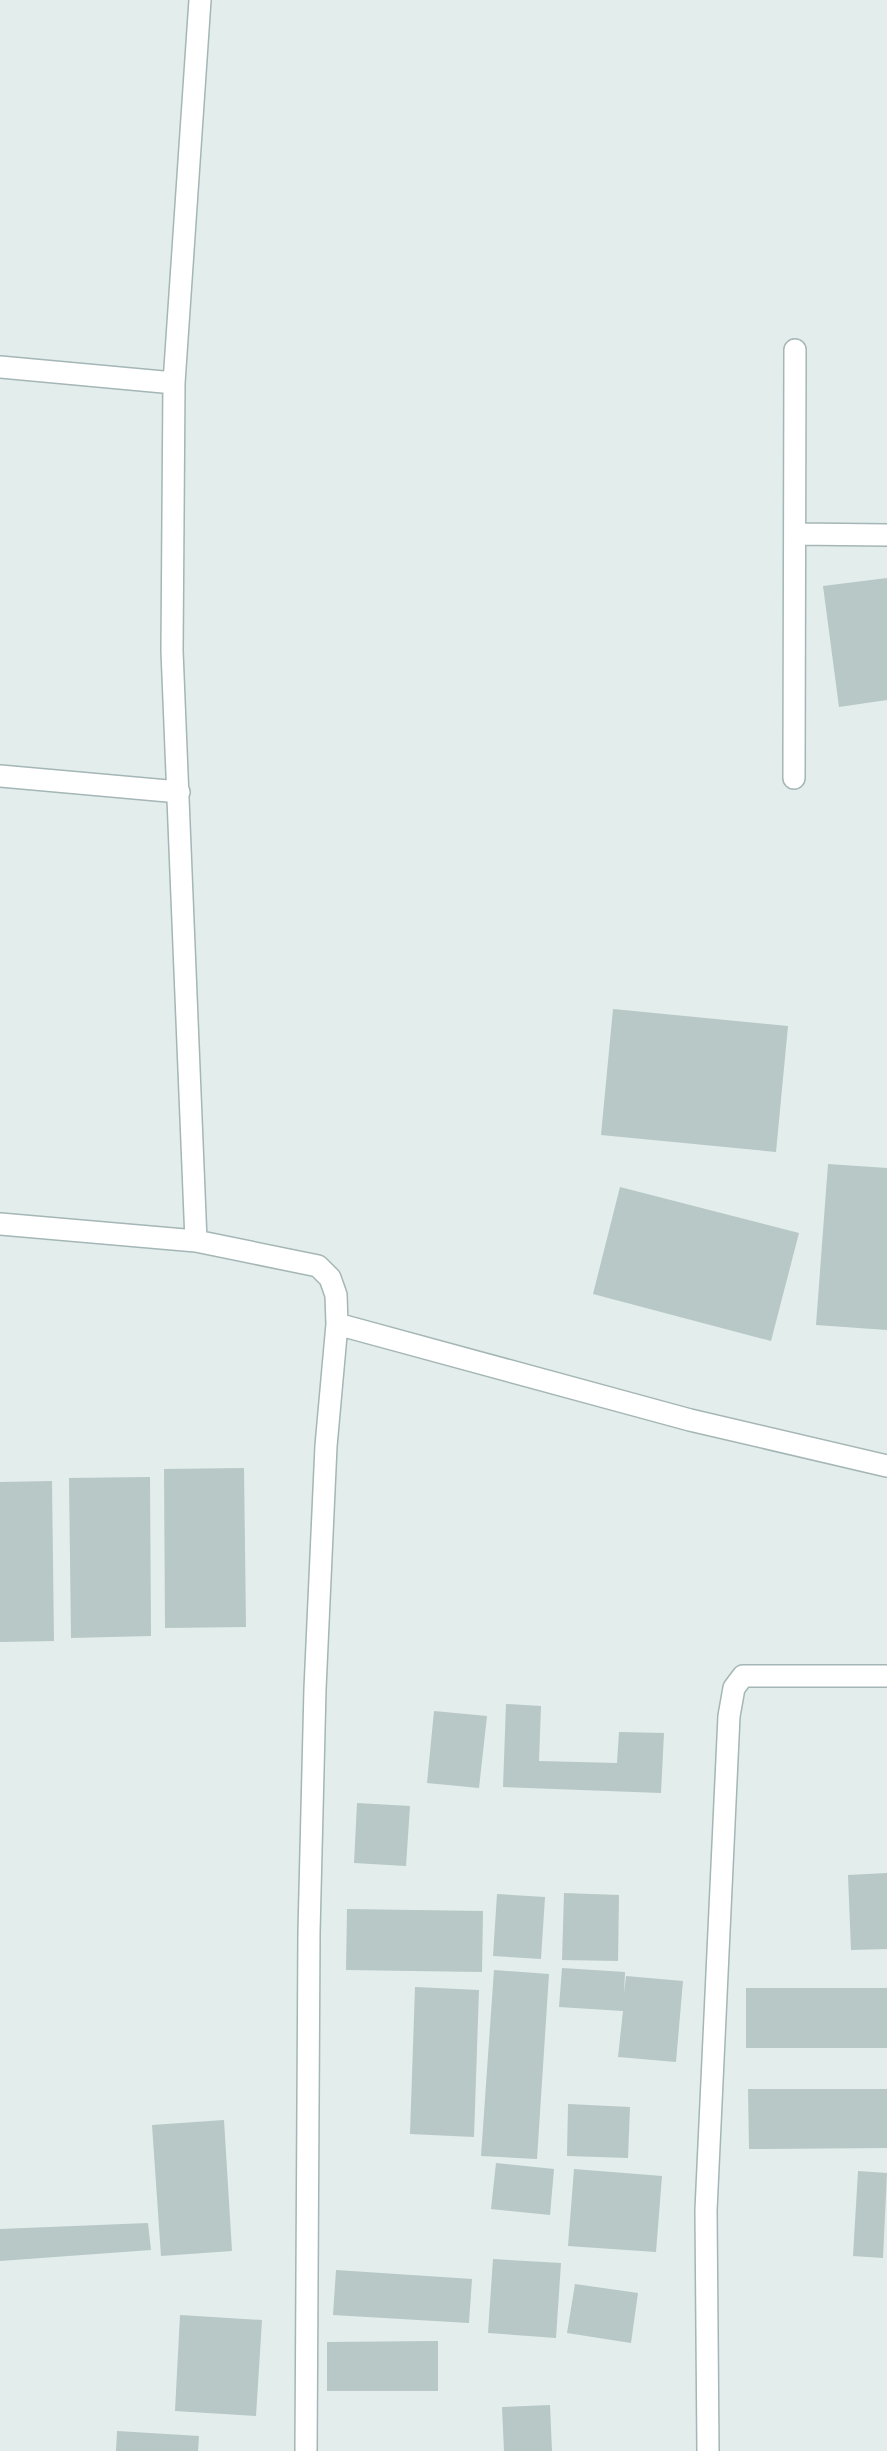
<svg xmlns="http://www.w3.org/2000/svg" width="887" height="2451" font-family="Quicksand,sans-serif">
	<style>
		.building { fill: #b7c8c6 }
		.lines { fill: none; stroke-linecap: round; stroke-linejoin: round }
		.minor-casing { stroke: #a4b6b5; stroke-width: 24 }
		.minor { stroke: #fff; stroke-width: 21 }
	</style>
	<rect width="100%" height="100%" fill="#e2edec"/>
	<path class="building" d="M887 578V700L839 707 823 586Z
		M613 1009 788 1026 776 1152 601 1135Z
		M828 1164 887 1168V1330L816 1325Z
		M620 1187 799 1233 771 1341 593 1294Z
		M244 1468 246 1627 165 1628 164 1469Z
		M150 1477 151 1636 71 1638 69 1478Z
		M52 1481 54 1641 0 1642V1482Z
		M506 1704 541 1706 539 1761 617 1763 619 1732 664 1733 661 1793 503 1787Z
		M434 1711 487 1716 479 1788 427 1783Z
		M357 1803 410 1806 406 1866 354 1863Z
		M887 1873V1949L851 1950 848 1875Z
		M564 1893 619 1895 618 1961 562 1960Z
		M497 1894 545 1897 541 1959 493 1956Z
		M347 1909 483 1911 482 1972 346 1970Z
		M562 1968 625 1972 624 1994 626 1976 683 1981 676 2062 618 2057 623 2011 559 2007Z
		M494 1970 549 1974 537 2159 481 2156Z
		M415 1987 479 1990 474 2137 410 2134Z
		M746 1988H887V2048H746Z
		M748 2089H887V2148L749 2149Z
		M568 2104 630 2107 628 2158 567 2156Z
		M224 2120 232 2251 161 2256 152 2125Z
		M496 2163 554 2169 550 2215 491 2209Z
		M574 2169 662 2176 656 2252 568 2246Z
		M858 2171 887 2173 883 2258 853 2256Z
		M148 2223 151 2250 0 2261V2229Z
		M493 2259 561 2263 556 2338 488 2333Z
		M336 2270 472 2279 469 2323 333 2315Z
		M575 2284 638 2293 631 2343 567 2333Z
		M180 2315 262 2320 256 2416 175 2411Z
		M438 2341V2391H327V2342Z
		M550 2405 552 2451H504L502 2407Z
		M117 2431 199 2436 198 2451H116Z"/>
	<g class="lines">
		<g class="minor-casing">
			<path id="minor" d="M0 367 174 383
				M796 534 887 535
				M0 776 179 792
				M794 778 795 350
				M0 1224 196 1241 318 1266 330 1278 336 1295 337 1324 326 1446 315 1689 309 1932 306 2451
				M196 1241 172 651 174 383 200 0
				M337 1324 690 1420 887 1466
				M708 2451 706 2210 729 1716 734 1688 743 1676H887"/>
		</g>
		<use href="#minor" class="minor"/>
	</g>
</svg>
